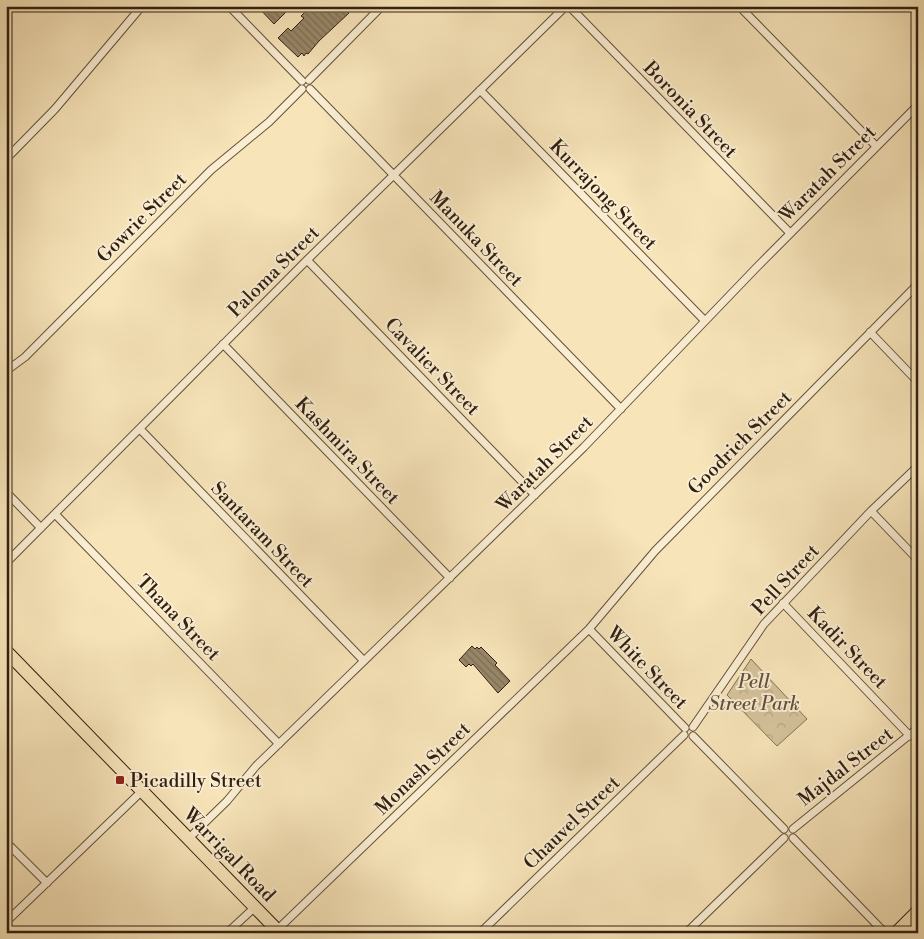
<svg xmlns="http://www.w3.org/2000/svg" width="924" height="939" font-family="'Libre Bodoni',serif">
	<style>
		.park { fill: url(#park-crowns); stroke: #827256 }
		.building { fill: url(#building-back-hatch); stroke: #302011 }
		.lines { fill: none; stroke-linecap: round; stroke-linejoin: round }
		.street-casing { stroke: #62513b; stroke-width: 9 }
		.secondary-casing { stroke: #302011; stroke-width: 12 }
		.highway-casing { stroke: #302011; stroke-width: 14 }
		.street { stroke: #faedd2; stroke-width: 7 }
		.secondary { stroke: #faedd2; stroke-width: 10 }
		.highway { stroke: #f7e4b9; stroke-width: 12 }
		.poi-dot { fill: #8f2418; stroke: #faedd2; stroke-width: 2 }
		.labels { text-anchor: middle; stroke-width: 4; stroke-linejoin: round; paint-order: stroke }
		.street-label { font-size: 19px; fill: #302011; stroke: #faedd2 }
		.park-label { font-size: 19px; font-style: italic; fill: #62513b; stroke: #faedd2 }
		.poi-label { font-size: 19px; fill: #302011; stroke: #faedd2; text-anchor: start }
	</style>
	<defs>
		<pattern id="park-crowns" width="20" height="18" patternUnits="userSpaceOnUse" patternTransform="scale(1.25)"><rect width="20" height="18" fill="#d5c39c"/><path d="M2 6a3 3 0 1 1 6 0M12 15a3 3 0 1 1 6 0" fill="none" stroke="#b7a785"/></pattern>
		<pattern id="building-back-hatch" width="6" height="6" patternUnits="userSpaceOnUse" patternTransform="scale(1.25)"><rect width="6" height="6" fill="#978668"/><path d="M-1 5l2 2M0 0l6 6M5-1l2 2" fill="none" stroke="#7c6d54"/></pattern>
	</defs>
	<rect width="100%" height="100%" fill="#f7e4b9"/>
	<filter id="stains"><feTurbulence type="fractalNoise" baseFrequency=".004" numOctaves="4"/><feColorMatrix values="0 0 0 0 .2 0 0 0 0 .09 0 0 0 0 .02 0 0 0 .5 -.17"/></filter>
	<radialGradient id="worn" r=".72"><stop offset=".6" stop-color="#630" stop-opacity="0"/><stop offset="1" stop-color="#630" stop-opacity=".3"/></radialGradient>
	<path class="park" d="M751 659 807 719 777 746 727 695Z"/>
	<path class="building" d="M257 6H292L274 24Z
		M311 6H350L346 10 349 13 319 41 308 54 306 53 304 56 302 53 298 57 278 38 288 28 291 31 304 18 301 16Z
		M472 646 475 649 477 647 479 649 481 647 497 663 495 665 510 681 498 693 473 664 471 666 469 664 466 667 459 660Z"/>
	<g class="lines">
		<g class="street-casing">
			<path id="street" d="M229 6 302 81
				M569 6 790 233
				M739 6 876 146
				M309 80 382 6
				M310 89 621 409
				M480 90 705 321
				M6 159 55 109 142 6
				M307 260 535 495
				M870 332 918 382
				M223 344 450 578
				M6 371 25 357 211 170 269 122 302 89
				M140 429 364 661
				M6 492 41 528
				M871 511 918 560
				M55 514 279 744
				M6 563 307 260 566 6
				M783 603 910 736
				M589 629 685 728
				M693 727 764 624 871 511 918 466
				M693 736 784 829
				M793 829 918 728
				M793 838 885 933
				M188 839 227 801 256 766 584 447 756 268 918 105
				M6 842 47 883
				M6 922 142 791
				M277 930 589 629 655 551 918 284
				M227 933 255 907
				M480 933 684 735
				M686 933 784 838"/>
		</g>
		<g class="secondary-casing">
			<path id="secondary" d="M913 6 918 11"/>
		</g>
		<g class="highway-casing">
			<path id="highway" d="M6 651 280 933
				M896 933 918 911"/>
		</g>
		<use href="#street" class="street"/>
		<use href="#secondary" class="secondary"/>
		<use href="#highway" class="highway"/>
	</g>
	<rect class="poi-dot" x="115" y="775" width="10" height="10" rx="2.5"/>
	<g class="labels">
		<g class="street-label">
			<text transform="translate(691 109) rotate(46)" y="7">Boronia Street</text>
			<text transform="translate(827 173) rotate(-45)" y="7">Waratah Street</text>
			<text transform="translate(604 194) rotate(46)" y="7">Kurrajong Street</text>
			<text transform="translate(141 217) rotate(-45)" y="7">Gowrie Street</text>
			<text transform="translate(477 238) rotate(46)" y="7">Manuka Street</text>
			<text transform="translate(273 271) rotate(-45)" y="7">Paloma Street</text>
			<text transform="translate(433 366) rotate(46)" y="7">Cavalier Street</text>
			<text transform="translate(739 442) rotate(-45)" y="7">Goodrich Street</text>
			<text transform="translate(348 450) rotate(46)" y="7">Kashmira Street</text>
			<text transform="translate(544 463) rotate(-45)" y="7">Waratah Street</text>
			<text transform="translate(263 534) rotate(46)" y="7">Santaram Street</text>
			<text transform="translate(785 579) rotate(-47)" y="7">Pell Street</text>
			<text transform="translate(179 617) rotate(46)" y="7">Thana Street</text>
			<text transform="translate(848 647) rotate(46)" y="7">Kadir Street</text>
			<text transform="translate(648 667) rotate(46)" y="7">White Street</text>
			<text transform="translate(845 766) rotate(-38)" y="7">Majdal Street</text>
			<text transform="translate(422 768) rotate(-44)" y="7">Monash Street</text>
			<text transform="translate(571 822) rotate(-44)" y="7">Chauvel Street</text>
			<text transform="translate(230 854) rotate(46)" y="7">Warrigal Road</text>
		</g>
		<g class="park-label">
			<text x="754" y="688">Pell<tspan x="754" dy="22">Street Park</tspan></text>
		</g>
		<g class="poi-label">
			<text x="130" y="787">Picadilly Street</text>
		</g>
	</g>
	<rect width="924" height="939" fill="none" stroke="#f7e4b9" stroke-width="25"/>
	<rect x="8" y="8" width="909" height="924" fill="none" stroke="#302011" stroke-width="2.5"/>
	<rect x="12" y="12" width="899" height="914" fill="none" stroke="#302011"/>
	<rect width="100%" height="100%" filter="url(#stains)"/>
	<rect width="100%" height="100%" fill="url(#worn)"/>
</svg>
